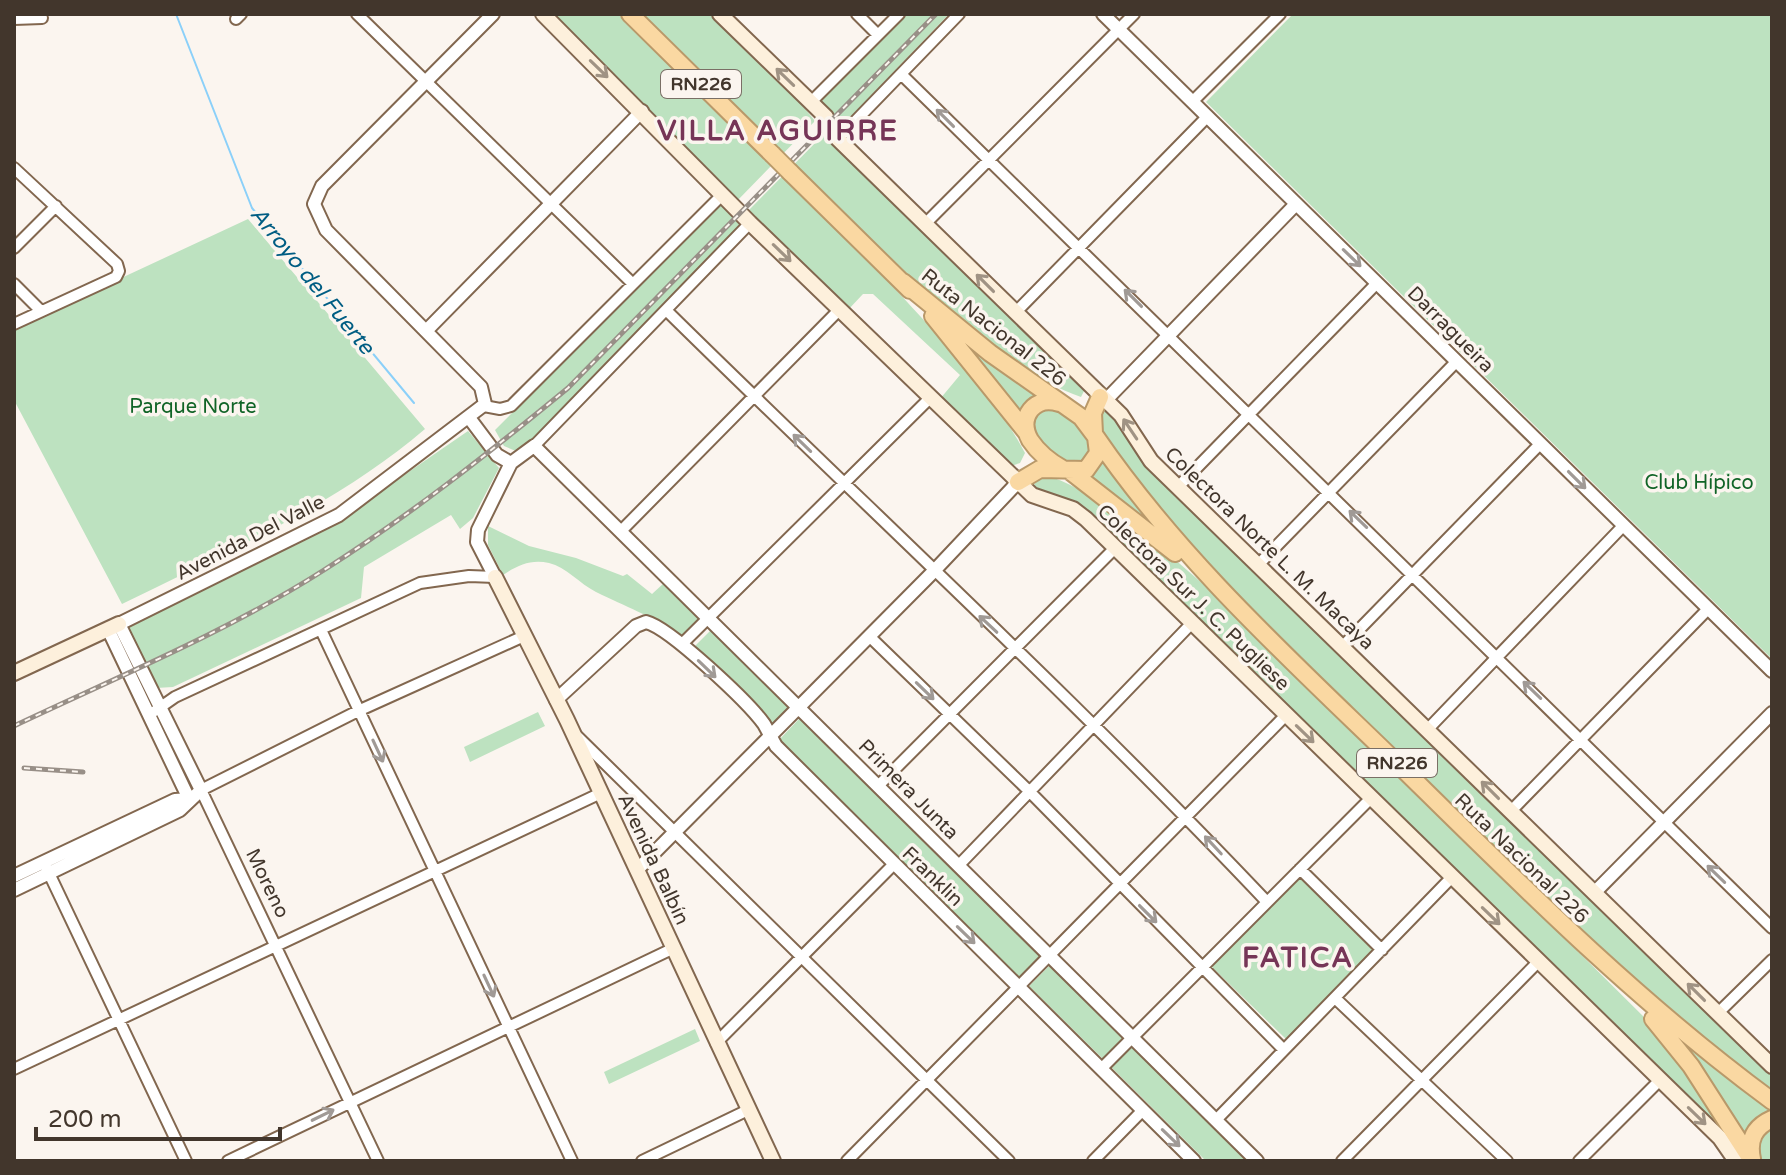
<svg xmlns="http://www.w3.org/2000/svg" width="1786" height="1175" font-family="'Varela Round',sans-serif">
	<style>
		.green { fill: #bde2c0 }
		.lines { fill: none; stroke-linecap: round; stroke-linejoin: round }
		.stream { stroke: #8bd0f9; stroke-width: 2 }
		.minor-casing { stroke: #82674f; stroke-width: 14 }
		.tertiary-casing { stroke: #82674f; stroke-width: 16 }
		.secondary-casing { stroke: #82674f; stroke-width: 18 }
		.trunk-casing { stroke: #b9996a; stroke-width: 20 }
		.minor { stroke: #fff; stroke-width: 10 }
		.tertiary { stroke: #fff; stroke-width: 12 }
		.secondary { stroke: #fdf0dc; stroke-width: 14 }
		.trunk { stroke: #fad8a2; stroke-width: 16 }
		.rail-casing { stroke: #988f87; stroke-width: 5 }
		.rail { stroke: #fbf5ef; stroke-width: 2; stroke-dasharray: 6; stroke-linecap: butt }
		.trunk-bridge-casing { stroke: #b9996a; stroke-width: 20; stroke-linecap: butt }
		.trunk-bridge { stroke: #fad8a2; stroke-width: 16 }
		.oneway { stroke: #a09384 }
		.oneway2 { stroke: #a09a96 }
		.labels { text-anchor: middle; stroke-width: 7; stroke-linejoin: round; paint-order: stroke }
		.shield { fill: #fbf5ef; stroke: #7a6f66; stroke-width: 2 }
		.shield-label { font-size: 18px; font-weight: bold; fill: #42362c }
		.street-label { font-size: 20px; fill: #42362c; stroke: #fbf5ef }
		.park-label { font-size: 20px; fill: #116427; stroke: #fbf5ef }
		.water-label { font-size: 22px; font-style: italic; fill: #005d83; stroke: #fbf5ef }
		.district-label { font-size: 28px; font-weight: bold; letter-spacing: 2px; fill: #763557; stroke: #fbf5ef }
	</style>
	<rect width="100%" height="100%" fill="#fbf5ef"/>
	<path class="green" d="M548 14H619L738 130 639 14H710L789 89 815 121 736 202Z
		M905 14H949L839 129 820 104 825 96Z
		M1293 14H1772V659L1206 102Z
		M823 135 828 140 832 137 1085 389 1081 397C985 363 871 240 794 169 820 200 845 233 872 263 926 325 986 380 1025 453L1020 463 1011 466 940 399 960 375 873 294H863L847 311 748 211Z
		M722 202 745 223 531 443 518 452 504 446 495 430Z
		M248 219 425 429C336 505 227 552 122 604L14 400V328Z
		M950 324 1043 395 1020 419Z
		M1045 405 1072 417 1092 443 1090 460 1068 466 1035 438 1031 426Z
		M1107 411 1126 429 1145 460 1772 1073V1092L1623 975 1232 593 1131 475 1098 424 1099 414Z
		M468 431 499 468 473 518 460 529 451 515 364 567 361 598 173 687 156 688 123 624 336 522Z
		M1104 452 1183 555 1085 476Z
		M1045 475C1109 493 1202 584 1253 629L1649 1022 1710 1108 1734 1149 1093 521 1042 497 1034 484Z
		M488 526 529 546 576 558 623 576 627 574 652 594 664 583 700 618C697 628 688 635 678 635 651 615 626 607 596 592 580 584 566 567 549 563 531 559 518 565 503 575L488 545Z
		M711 630 792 709 774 727 693 648Z
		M538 712 545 726 470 762 464 747Z
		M800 718 1043 956 1020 979 778 741Z
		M1299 877 1375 950 1287 1040 1212 967Z
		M1051 964 1126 1038 1104 1060 1029 986Z
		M1663 1022 1772 1106V1114L1746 1139Z
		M695 1029 700 1041 609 1084 604 1072Z
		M1131 1044 1249 1161H1206L1110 1066Z
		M1772 1124V1161H1757V1138Z"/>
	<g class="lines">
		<path class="stream" d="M176 14 252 208 414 403"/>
		<g class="minor-casing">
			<path id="minor" d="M357 14 633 284
				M857 14 878 35
				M14 19 42 18
				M236 19 241 14
				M901 74 1772 928
				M811 102 899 14
				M1192 102 1280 14
				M838 139 959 14
				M14 168 117 264 119 271 116 277 14 324
				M926 223 1134 14
				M14 248 56 206
				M14 284 41 311
				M667 311C867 508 1074 698 1267 902
				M1015 313 1207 117
				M484 406 500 409 511 406 723 194
				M534 446 750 223
				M1178 487 1377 283
				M621 531 840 309
				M1258 565 1456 362
				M321 630 572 1161
				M869 636 1029 791 1284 1050
				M682 644 931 397
				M1342 647 1540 444
				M155 711 175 697 420 583 469 576 495 577
				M1428 729 1623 526
				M578 737 1009 1161
				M878 786 1115 548
				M1511 811 1707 610
				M958 866 1191 624
				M46 867 186 1161
				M1300 869 1382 950
				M1335 998 1507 1161
				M1718 1013 1772 960
				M716 1043 893 865
				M14 1069 601 793
				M1101 1069 1371 798
				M1216 1120 1452 877
				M228 1161 674 948
				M378 1161 201 790 358 711 524 636
				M642 1161 748 1110
				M847 1161 1286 715
				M1093 1161 1143 1110
				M1342 1161 1538 962
				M1579 1161 1660 1080"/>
		</g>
		<g class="tertiary-casing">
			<path id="tertiary" d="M1103 14 1772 671
				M428 329 642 111
				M1105 401 1296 204
				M470 419 497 455 511 463
				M495 577 477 542 478 530 511 463 534 446 1257 1161
				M108 629 189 799
				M556 700 636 626 646 622C670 628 748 702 764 724 768 731 772 739 776 746L1194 1161
				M637 870 933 572 1018 482
				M14 876 175 800 189 799
				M14 890 180 810 201 790 119 624 339 515 485 404 481 387 326 230 314 204 322 186 493 14
				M1595 892 1772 713"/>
		</g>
		<g class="secondary-casing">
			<path id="secondary" d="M543 14 750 223 1032 495 1073 509 1086 519 1720 1138 1736 1161
				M720 14 826 117 838 139 1121 415 1151 461 1772 1066
				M495 577 567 720 773 1161
				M14 673 119 624"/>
		</g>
		<g class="trunk-casing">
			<path id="trunk" d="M630 14 772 154
				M790 172 910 290
				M903 282 990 353 1081 417 1096 437 1098 453 1086 470 1040 469 1018 482
				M933 316 1027 433
				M1059 403C1035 395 1017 417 1030 440 1038 452 1050 462 1063 469
				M1094 433 1093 413 1100 397
				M1096 437C1181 561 1292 661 1399 765 1519 883 1636 1001 1772 1101
				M1070 471 1175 553
				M1653 1019 1691 1066 1752 1161
				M1752 1159C1748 1140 1754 1127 1772 1119"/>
		</g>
		<use href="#minor" class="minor"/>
		<use href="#tertiary" class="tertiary"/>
		<use href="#secondary" class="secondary"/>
		<use href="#trunk" class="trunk"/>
		<g class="rail-casing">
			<path id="rail" d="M14 726C117 677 227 632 324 570 409 516 489 453 568 388L936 14
				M24 768 83 772"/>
		</g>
		<use href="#rail" class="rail"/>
		<g class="trunk-bridge-casing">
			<path id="trunk-bridge" d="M772 154 790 172"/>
		</g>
		<use href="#trunk-bridge" class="trunk-bridge"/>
	</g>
	<defs><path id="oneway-shaft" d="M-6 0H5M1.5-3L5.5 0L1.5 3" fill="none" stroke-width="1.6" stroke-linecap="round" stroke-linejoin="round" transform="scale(2)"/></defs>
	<g class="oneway">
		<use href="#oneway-shaft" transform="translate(599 69) rotate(44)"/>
		<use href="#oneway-shaft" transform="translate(785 77) rotate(-136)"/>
		<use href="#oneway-shaft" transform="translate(782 253) rotate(44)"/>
		<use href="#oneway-shaft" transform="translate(985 283) rotate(-135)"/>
		<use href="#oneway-shaft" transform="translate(1130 429) rotate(-124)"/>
		<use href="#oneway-shaft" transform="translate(1305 734) rotate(44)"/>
		<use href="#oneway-shaft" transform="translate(1490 790) rotate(-135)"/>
		<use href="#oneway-shaft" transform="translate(1491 916) rotate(44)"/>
		<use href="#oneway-shaft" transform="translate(1696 992) rotate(-135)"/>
		<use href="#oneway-shaft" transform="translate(1697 1116) rotate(44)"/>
	</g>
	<g class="oneway2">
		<use href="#oneway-shaft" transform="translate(945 118) rotate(-135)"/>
		<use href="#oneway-shaft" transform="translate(1352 258) rotate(44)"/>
		<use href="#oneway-shaft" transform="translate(1133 298) rotate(-135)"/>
		<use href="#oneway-shaft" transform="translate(802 443) rotate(-136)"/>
		<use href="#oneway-shaft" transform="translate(1577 480) rotate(45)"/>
		<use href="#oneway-shaft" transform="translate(1358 519) rotate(-136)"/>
		<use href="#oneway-shaft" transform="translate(988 624) rotate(-137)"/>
		<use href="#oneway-shaft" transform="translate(707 669) rotate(44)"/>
		<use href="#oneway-shaft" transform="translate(1532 690) rotate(-136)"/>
		<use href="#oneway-shaft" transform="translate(925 691) rotate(44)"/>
		<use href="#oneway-shaft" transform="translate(378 751) rotate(65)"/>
		<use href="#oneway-shaft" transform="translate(1213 845) rotate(-133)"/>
		<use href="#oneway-shaft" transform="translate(1716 874) rotate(-136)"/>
		<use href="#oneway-shaft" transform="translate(1148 914) rotate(45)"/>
		<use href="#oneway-shaft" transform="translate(966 935) rotate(44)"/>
		<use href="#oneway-shaft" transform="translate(489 986) rotate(65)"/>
		<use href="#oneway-shaft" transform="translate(323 1115) rotate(-26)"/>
		<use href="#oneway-shaft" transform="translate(1171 1138) rotate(44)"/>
	</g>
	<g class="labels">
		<g class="shield">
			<rect x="661" y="70" width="80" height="28" rx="6"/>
			<rect x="1357" y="749" width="80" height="28" rx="6"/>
		</g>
		<g class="shield-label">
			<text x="701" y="90">RN226</text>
			<text x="1397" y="769">RN226</text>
		</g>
		<g class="street-label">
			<text transform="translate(994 327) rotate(38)" y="7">Ruta Nacional 226</text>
			<text transform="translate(1451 329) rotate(45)" y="7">Darragueira</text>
			<text transform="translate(250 537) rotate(-27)" y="7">Avenida Del Valle</text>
			<text transform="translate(1270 548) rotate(44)" y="7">Colectora Norte L. M. Macaya</text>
			<text transform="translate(1194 597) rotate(44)" y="7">Colectora Sur J. C. Pugliese</text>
			<text transform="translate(909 789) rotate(45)" y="7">Primera Junta</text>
			<text transform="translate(1522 858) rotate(44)" y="7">Ruta Nacional 226</text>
			<text transform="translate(654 859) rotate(65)" y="7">Avenida Balbín</text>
			<text transform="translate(933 876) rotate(44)" y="7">Franklin</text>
			<text transform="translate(268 883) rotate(64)" y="7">Moreno</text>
		</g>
		<g class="park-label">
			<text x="193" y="413">Parque Norte</text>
			<text x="1699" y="489">Club Hípico</text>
		</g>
		<g class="water-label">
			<text transform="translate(313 280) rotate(51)" y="8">Arroyo del Fuerte</text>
		</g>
		<g class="district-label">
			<text x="778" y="140">VILLA AGUIRRE</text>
			<text x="1298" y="967">FATICA</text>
		</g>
	</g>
	<rect width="1786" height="1175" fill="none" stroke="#42362c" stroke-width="32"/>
	<path d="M36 1127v12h244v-12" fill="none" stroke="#42362c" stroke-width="4"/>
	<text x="48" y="1127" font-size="24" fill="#42362c" stroke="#fbf5ef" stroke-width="6" paint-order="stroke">200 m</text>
</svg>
